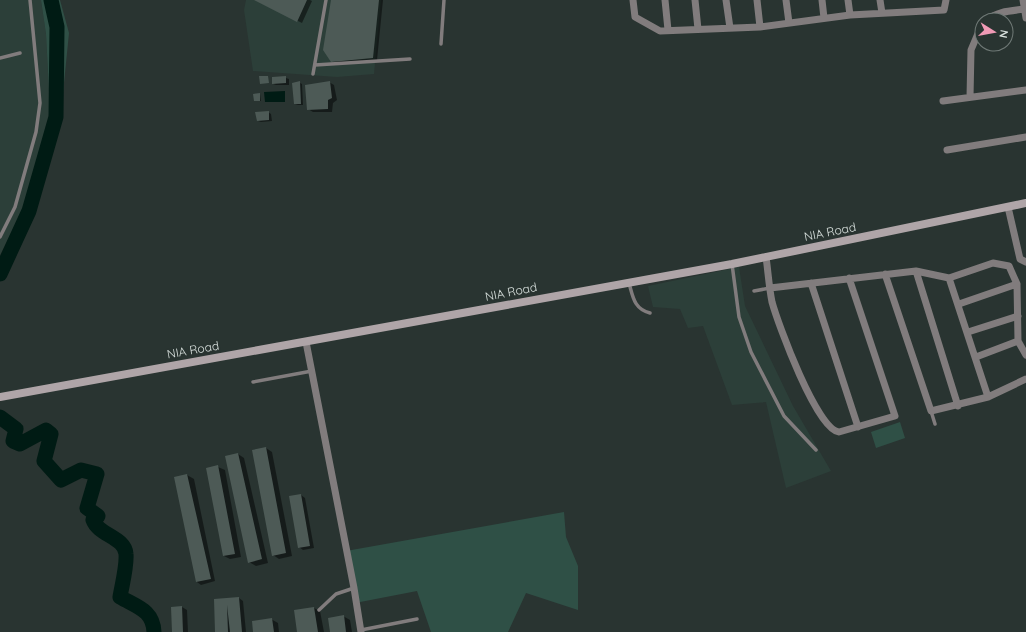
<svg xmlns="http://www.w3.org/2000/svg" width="1026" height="632" font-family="Quicksand,sans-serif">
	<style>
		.built { fill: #2c3f39 }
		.green { fill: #2f5046 }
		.water { fill: #001b14 }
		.shadow { fill: #0007 }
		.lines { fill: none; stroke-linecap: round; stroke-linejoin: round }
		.river { stroke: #001b14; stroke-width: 15 }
		.building { fill: #4d5a56 }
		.lane { stroke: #817c7d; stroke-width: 3.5 }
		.street { stroke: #817c7d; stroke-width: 7 }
		.secondary { stroke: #afa5a8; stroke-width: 8 }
		.labels { text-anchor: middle; stroke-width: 3.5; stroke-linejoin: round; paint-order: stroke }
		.street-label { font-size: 12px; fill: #d9e1de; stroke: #293431 }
	</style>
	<rect width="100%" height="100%" fill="#293431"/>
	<path class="built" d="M0 0H41L46 34 50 110 26 203 0 255Z
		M246 0H381L374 74 337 77 253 71 244 10Z
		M739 267 745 306 793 406 831 471 786 488 766 402 732 405 703 326 688 328 680 309 653 307 648 286Z"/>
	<path class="green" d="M41 0H60L69 33 61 113 50 110 46 34Z
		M900 422 905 438 876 448 871 432Z
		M564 512 566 537 578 566V610L526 593 508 632H431L417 591 355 603 346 551Z"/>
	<path class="water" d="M285 91V102H265L264 92Z"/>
	<path class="shadow" d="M256 0H310L312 1 302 23Z
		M332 0H383L377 60 336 64 331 61Z
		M286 78 289 79V85H276L273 84Z
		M329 82 334 85 337 100 333 103 332 112H313L308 109Z
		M300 83 302 84 303 105H298L295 104Z
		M260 94 261 101H255Z
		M268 112 271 114 272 121 261 122 258 121Z
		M266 448 272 452 292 556 279 559 273 555Z
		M238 454 244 458 268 563 256 566 249 562Z
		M218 467 225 470 241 557 230 559 224 556Z
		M187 475 194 479 215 581 201 585 197 582Z
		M301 495 305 498 314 548 303 550 299 547Z
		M239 598 243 601 246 632H216L215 600Z
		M182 607 187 610 188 632H173L172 608Z
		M314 608 320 611 324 632H298Z
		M343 616 350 620 352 632H331Z
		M271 619 278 623 279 632H254Z"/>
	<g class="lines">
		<path class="river" d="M0 274 29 211 56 117 57 27 51 0
			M0 417 16 429 13 441 20 444 46 430 51 434 44 461 61 480 81 470 97 474 87 508 98 516 93 520C98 535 125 537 126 554 127 566 122 585 120 597 137 607 153 610 154 632"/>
	</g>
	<path class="building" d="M254 0H307L297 22Z
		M331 0H379L373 58 331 62 323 50Z
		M259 76H268L269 83 260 84Z
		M286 76V83L272 84V77Z
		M300 81 301 104H294L292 83Z
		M330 81 332 98 328 100V109L307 110 305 85Z
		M260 93V101H254L253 94Z
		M269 111V120L257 121 255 112Z
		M266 447 286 553 272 556 252 450Z
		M238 453 262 559 248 563 225 456Z
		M218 465 235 554 223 556 206 468Z
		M187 474 211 579 196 582 174 477Z
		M301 494 310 546 298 548 289 496Z
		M239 597 242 632H230L227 605 228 632H215L214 599Z
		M182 606 183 632H172L171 607Z
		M314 607 318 632H297L294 610Z
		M344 615 346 632H330L328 618Z
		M272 618 274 632H253L252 621Z"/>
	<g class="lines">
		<path class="lane" d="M441 44 444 0
			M0 58 20 53
			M315 65 410 59
			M313 74 326 0
			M0 237 15 207 36 132 40 103 30 0
			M732 264 739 317 751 352 784 416 816 450
			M629 283C633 297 634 309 650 313
			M754 291 770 288
			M253 382 312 371
			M931 411 935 424
			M319 610 336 594 354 588
			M361 630 417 619"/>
		<path class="street" d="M633 0 635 17 660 31 760 27 850 15 848 0
			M665 0 668 30
			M695 0 698 29
			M726 0 730 28
			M757 0 760 27
			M786 0 789 23
			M822 0 824 18
			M880 0 882 13
			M1023 0 1026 18
			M850 15 944 10 946 0
			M987 20C998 11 1010 11 1025 9
			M970 97 971 50 982 24
			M943 101 1026 90
			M947 150 1026 137
			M1008 207 1020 259 1026 262
			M766 257C768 271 769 287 772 302 778 324 817 430 839 432L895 416 849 278
			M916 271 958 406
			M885 274 931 411 988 397 1026 379
			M949 278 988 397
			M811 283 858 427
			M770 288 916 271 949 278 993 263 1009 266 1017 284 1018 341 1026 355
			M959 304 1017 284
			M968 332 1018 316
			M306 342 354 588 361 632
			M976 357 1018 341"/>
		<path class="secondary" d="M0 397 732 264 1026 203"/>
	</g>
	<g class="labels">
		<g class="street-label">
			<text transform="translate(830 232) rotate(-11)" y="4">NIA Road</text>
			<text transform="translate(511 292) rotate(-11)" y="4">NIA Road</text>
			<text transform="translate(193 350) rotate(-10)" y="4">NIA Road</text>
		</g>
	</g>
	<g transform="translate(994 32) rotate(101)"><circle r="19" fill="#293431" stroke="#6f7976"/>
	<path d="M0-3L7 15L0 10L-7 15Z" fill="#f09ab5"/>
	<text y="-6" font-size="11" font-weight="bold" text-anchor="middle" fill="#d9e1de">N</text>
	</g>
</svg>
